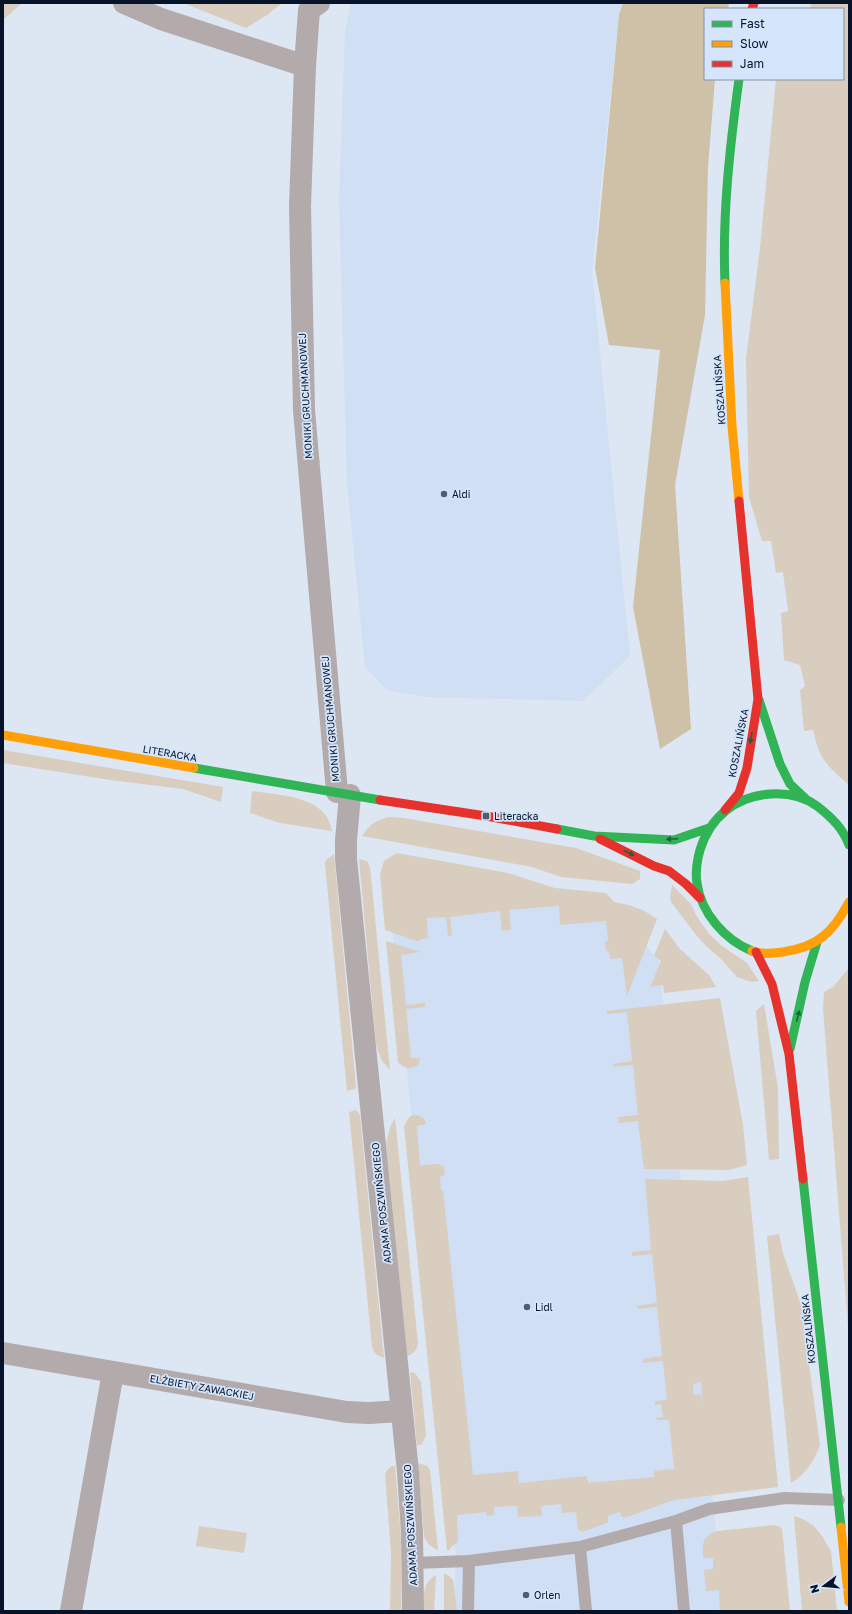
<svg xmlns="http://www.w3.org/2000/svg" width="852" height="1614" font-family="'Golos Text',sans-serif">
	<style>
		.built { fill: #d1dff4 }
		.green { fill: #d8cdbe; fill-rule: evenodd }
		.forest { fill: #cfc0a8 }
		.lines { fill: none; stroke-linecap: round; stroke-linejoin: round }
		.lane { stroke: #b3aaac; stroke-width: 12 }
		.street { stroke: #b3aaac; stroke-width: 22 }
		.fast { stroke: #30b455; stroke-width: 9 }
		.slow { stroke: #ff9f0a; stroke-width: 9 }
		.jam { stroke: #e5322d; stroke-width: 9 }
		.oneway { fill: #1b643e }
		.poi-dot { fill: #515d6f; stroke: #d4e5fc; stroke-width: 1.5 }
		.labels { text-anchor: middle; stroke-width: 3.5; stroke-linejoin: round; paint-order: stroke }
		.street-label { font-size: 10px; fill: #061328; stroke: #d4e5fc }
		.poi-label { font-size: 10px; fill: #061328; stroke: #d4e5fc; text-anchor: start }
	</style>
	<rect width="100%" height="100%" fill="#dde6f3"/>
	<path class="built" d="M351 3H623L619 15 592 271 630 656 583 701 427 697 387 690 365 667 347 484 339 201 345 32Z
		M406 879 616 915 659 960 724 1611H454L456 1553 389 895Z"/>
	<path class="green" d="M3 3H22L3 20Z
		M183 3H282L267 15 246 28Z
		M812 3H849V785C827 766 819 759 813 730L804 731 800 690 805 686 800 665 784 660 781 613 788 611 783 572 776 573 771 541H762L749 497 746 359 760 248 776 79H843V9H809Z
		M3 750 223 787 221 802 183 789 110 780 3 763Z
		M252 791C281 796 326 795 332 831L280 823 250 813Z
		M389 817 404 818 576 848 640 871V879L632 884 561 877 532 867 362 836C370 824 375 821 389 817Z
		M397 853 508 873 555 888 606 893 614 902C632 905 643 909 657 919L627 996 622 958 610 959 609 951H606L605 941H608L606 921 560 925 559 906 509 910 511 930 502 931 500 911 450 917 452 936H448L446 917 427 918 428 938 419 940V942L385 930 380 874 384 861Z
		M334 854 356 1086 355 1089 347 1091 325 864 326 860Z
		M359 859 367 861 370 867 390 1070 382 1061 376 1045Z
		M672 885 691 904 697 917 709 934 722 946 747 963 759 981 751 982 737 977 722 960 706 946 697 936 671 902 670 897Z
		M665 929 680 949 709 975 716 987 664 993 663 985 650 987 661 961 654 956Z
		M386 941 420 952 401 955 406 1005 425 1003V1007L406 1009 411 1058H420L418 1065C410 1070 404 1069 398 1062Z
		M849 968V1339L823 1009 824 992 833 987Z
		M720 998 743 1125 747 1165 729 1170 644 1169 638 1121 619 1123 618 1117 638 1115 633 1065 613 1067V1064L632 1061 627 1012 607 1014V1011Z
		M764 1004 778 1088 779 1159 769 1160 756 1011Z
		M356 1110 360 1115 384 1358C378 1356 374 1354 372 1347L349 1112Z
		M416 1115C422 1116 425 1118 426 1124L417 1126 420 1165 440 1164 441 1166H444L445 1175 440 1176 441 1190H443L473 1475 518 1471 519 1483 587 1476 588 1483 654 1477V1471L674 1469 669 1420H657L656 1418 663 1417 661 1404 655 1405V1401L667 1400 663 1361 643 1363V1359L662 1356 657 1307 638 1309 637 1306 657 1303 652 1254 632 1256V1252L651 1250 645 1179 723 1181 748 1177 778 1487 674 1500 624 1518 621 1516 620 1512 608 1516V1522L607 1523 582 1532 578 1529 576 1512 562 1513 561 1504 541 1506 542 1516 518 1517 517 1506 494 1507V1515L487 1516 486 1512 457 1515 458 1540 457 1543 451 1547 450 1550H447L404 1126 410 1116ZM701 1382 703 1405 701 1394 694 1395 693 1384Z
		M395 1118 418 1343C417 1350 414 1354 407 1356L386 1143 391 1125Z
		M779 1234 783 1253 801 1305 820 1445C814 1461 806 1474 791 1483L767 1236Z
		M410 1372 415 1373 421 1382 426 1435 422 1444 417 1446Z
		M418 1463 427 1466 430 1470 438 1550C430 1547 427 1543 424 1536Z
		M392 1466H395L401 1538V1611H390L391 1553 385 1474 388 1469Z
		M794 1516 803 1519 814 1526 822 1536 831 1551 837 1611H802Z
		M775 1525 782 1528 790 1611H720L719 1590 706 1591 704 1570 713 1569V1558H703C703 1543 701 1537 717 1531Z
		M199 1526 247 1533 244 1553 196 1546Z
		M444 1573 449 1576 453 1580 457 1611H444Z
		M436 1575 434 1611H424C424 1597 422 1582 436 1575Z"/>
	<path class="forest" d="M623 3H729L728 9H705V79H715L708 167 705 315 675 485 691 729 660 749 633 607 660 350 609 345 595 268 619 15Z"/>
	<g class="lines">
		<path class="lane" d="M676 1521 684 1611
			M413 1563 469 1561
			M468 1611 469 1561 580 1547
			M586 1611 580 1547 676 1521 709 1509 785 1498 839 1500"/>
		<path class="street" d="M124 3 161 19 305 66
			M319 3 309 10 305 66 300 206 304 410 337 792
			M350 795 346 840V859L408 1472 412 1533 413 1611
			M3 1353 347 1412 369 1413 401 1411
			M71 1611 113 1372"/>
		<path class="fast" d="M725 283C722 215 730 146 739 79
			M759 700 780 764 790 784 807 800
			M194 768 380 800
			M557 829 594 836 674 840 709 828
			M752 951C725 940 701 913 697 883 695 872 697 861 700 850 710 817 736 796 771 794 787 793 804 797 817 806 831 817 843 828 849 845
			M790 1049 805 982 817 942
			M803 1179 841 1527"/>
		<path class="slow" d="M725 283 732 426 739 501
			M3 735 194 768
			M752 951C762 955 773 953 783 952 818 947 833 932 849 902
			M841 1527 849 1602"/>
		<path class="jam" d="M752 9 754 3
			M380 800 486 816 557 829
			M725 810 739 793 747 768 758 699 739 501
			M600 839 654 866 669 871 686 884 700 898
			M756 952 772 984 789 1054 803 1179"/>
	</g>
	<defs><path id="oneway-solid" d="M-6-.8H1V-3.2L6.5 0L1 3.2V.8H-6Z"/></defs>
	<g class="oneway">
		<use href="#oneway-solid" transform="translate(751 738) rotate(100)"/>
		<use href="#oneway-solid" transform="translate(672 839) rotate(177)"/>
		<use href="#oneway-solid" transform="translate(629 853) rotate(27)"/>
		<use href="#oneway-solid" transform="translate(798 1016) rotate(-76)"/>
	</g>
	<g class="poi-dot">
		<circle cx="444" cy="494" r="4"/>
		<rect x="482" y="812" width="8" height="8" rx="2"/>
		<circle cx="527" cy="1307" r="4"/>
		<circle cx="526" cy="1595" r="4"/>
	</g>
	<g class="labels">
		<g class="street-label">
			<text transform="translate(719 390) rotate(-94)" y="4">KOSZALIŃSKA</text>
			<text transform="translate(305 396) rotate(-93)" y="4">MONIKI GRUCHMANOWEJ</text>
			<text transform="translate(330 719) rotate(-95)" y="4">MONIKI GRUCHMANOWEJ</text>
			<text transform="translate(738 743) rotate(-79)" y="4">KOSZALIŃSKA</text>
			<text transform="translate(170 753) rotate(10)" y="4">LITERACKA</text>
			<text transform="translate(381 1203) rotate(-96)" y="4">ADAMA POSZWIŃSKIEGO</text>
			<text transform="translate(808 1329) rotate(-96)" y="4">KOSZALIŃSKA</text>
			<text transform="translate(202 1387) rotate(10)" y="4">ELŻBIETY ZAWACKIEJ</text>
			<text transform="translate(410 1525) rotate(-93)" y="4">ADAMA POSZWIŃSKIEGO</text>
		</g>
		<g class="poi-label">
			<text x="452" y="498">Aldi</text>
			<text x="494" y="820">Literacka</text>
			<text x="535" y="1311">Lidl</text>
			<text x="534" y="1599">Orlen</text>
		</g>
	</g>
	<rect width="852" height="1614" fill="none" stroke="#061328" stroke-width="8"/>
	<rect x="704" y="8" width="140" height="72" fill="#d4e5fc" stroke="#8291a7"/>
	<rect x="712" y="21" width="20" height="6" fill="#30b455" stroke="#8291a7"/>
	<text x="740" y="28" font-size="12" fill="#061328">Fast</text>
	<rect x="712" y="41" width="20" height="6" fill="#ff9f0a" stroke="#8291a7"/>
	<text x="740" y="48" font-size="12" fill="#061328">Slow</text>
	<rect x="712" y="61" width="20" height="6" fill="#e5322d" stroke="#8291a7"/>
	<text x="740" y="68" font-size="12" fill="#061328">Jam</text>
	<g transform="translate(824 1586) rotate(254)" stroke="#d4e5fc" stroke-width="3" paint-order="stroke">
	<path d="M0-3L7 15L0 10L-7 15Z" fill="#061328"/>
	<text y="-6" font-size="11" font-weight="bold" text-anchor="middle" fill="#061328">N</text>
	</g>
</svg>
